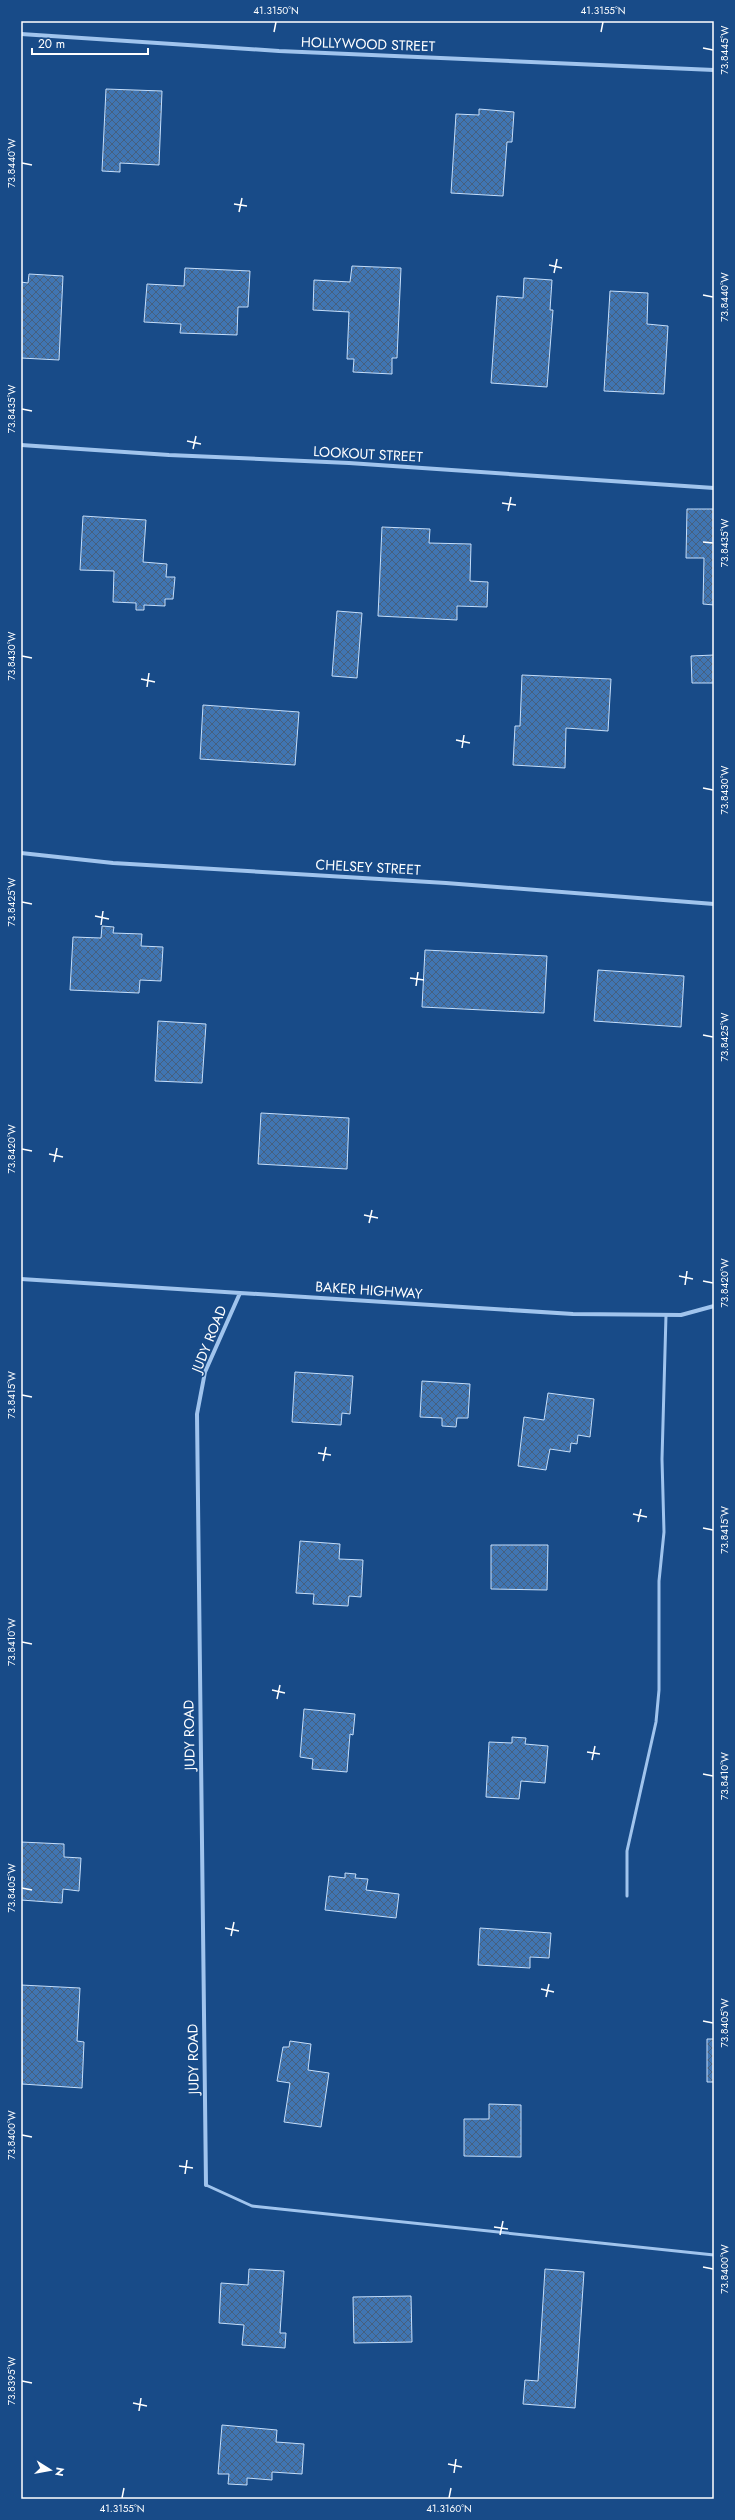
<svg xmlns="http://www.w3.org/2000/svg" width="735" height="2520" font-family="Jost,sans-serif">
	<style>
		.building { fill: url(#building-cross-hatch); stroke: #c5defa }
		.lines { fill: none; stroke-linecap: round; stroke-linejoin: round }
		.service { stroke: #a0c4ed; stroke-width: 3 }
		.minor { stroke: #a0c4ed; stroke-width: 4 }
		.ticks { fill: none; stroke: #fff; stroke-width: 1.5 }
		.labels { text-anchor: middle; stroke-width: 3; stroke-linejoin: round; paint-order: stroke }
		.street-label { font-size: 14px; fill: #fff; stroke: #184b88 }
		.neatline { fill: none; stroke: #fff; stroke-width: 1.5 }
		.ticks-label { font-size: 10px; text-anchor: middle; fill: #fff }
	</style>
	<defs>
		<pattern id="building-cross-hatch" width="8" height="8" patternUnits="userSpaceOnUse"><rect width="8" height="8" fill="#4075b2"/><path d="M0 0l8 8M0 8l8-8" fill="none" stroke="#46607f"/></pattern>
	</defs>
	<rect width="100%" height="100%" fill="#184b88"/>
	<path class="building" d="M106 89 162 91 159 165 120 163V172L102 171Z
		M479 109 514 112 512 142H507L503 196 451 193 456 114 479 115Z
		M352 266 401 268 397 358H392V374L353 372 354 359H347L349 312 313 310 314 280 350 282Z
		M185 268 250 271 248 307H238L237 335 180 333 181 324 144 322 147 284 184 286Z
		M29 274 63 276 59 360 21 358V282L28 283Z
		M524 278 552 280 550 310H553L547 387 491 383 497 296 523 298Z
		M610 291 648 293 647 324 668 326 664 394 604 391Z
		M687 509H714V605L703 604 704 558H686Z
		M83 516 146 520 143 562 167 564 166 577H175L173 599H165V606L144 605V610H136V603L113 602 114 571 80 570Z
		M382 527 430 529 429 543 471 544 470 581 488 582 487 607 457 606V620L378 616Z
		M337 611 362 613 357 678 332 676Z
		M714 655V683H692L691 656Z
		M522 675 611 679 608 731 566 728 565 768 513 765 515 726H520Z
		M203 705 299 712 295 765 200 759Z
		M102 926 114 927 113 933 142 934 141 946 163 947 161 981 140 980 139 993 70 990 73 937 101 938Z
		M425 950 547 956 544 1013 422 1007Z
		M598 970 684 976 681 1027 594 1021Z
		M158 1021 206 1024 202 1083 155 1081Z
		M261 1113 349 1118 347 1169 258 1164Z
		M295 1372 353 1376 350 1414 342 1413 341 1425 292 1422Z
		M422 1381 470 1384 468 1418H457L456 1427 442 1426V1418L420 1417Z
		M548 1393 594 1399 590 1437 578 1435 577 1444 571 1443 570 1452 550 1449 546 1470 518 1466 524 1417 544 1420Z
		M300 1541 340 1544 339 1559 363 1560 361 1597 349 1596 348 1606 313 1604 314 1594 296 1593Z
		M491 1545H548L547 1590 491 1589Z
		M304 1709 355 1714 353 1735 350 1734 347 1772 312 1769 313 1759 300 1757Z
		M512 1737 526 1738 525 1744 548 1746 545 1783 521 1781 519 1799 486 1797 489 1742 512 1743Z
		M21 1842 64 1844V1857L81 1858 79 1891 63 1889 62 1903 21 1900Z
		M345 1873 356 1874 355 1878 368 1879 366 1890 399 1894 396 1918 325 1910 329 1876 345 1878Z
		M480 1928 551 1933 549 1958 530 1957V1968L478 1965Z
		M21 1985 80 1988 77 2041 84 2042 82 2088 22 2084Z
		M707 2039H714V2082H707Z
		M290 2041 311 2044 308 2070 329 2073 321 2127 284 2122 290 2083 277 2081 283 2047H289Z
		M489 2104 521 2105V2157L464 2156V2119H489Z
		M249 2269 284 2271 280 2333H286L285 2348 242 2345 244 2325 219 2323 221 2283 248 2285Z
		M545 2269 584 2272 575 2408 523 2404 525 2380 538 2381Z
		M411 2296 412 2342 354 2343 353 2297Z
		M222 2425 277 2430 276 2442 304 2444 302 2474 272 2472V2480L247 2478V2485L228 2484 229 2474H218Z"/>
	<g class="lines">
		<path class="service" d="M627 1896V1851L656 1722 659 1690V1581L664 1532 662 1459 666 1315
			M206 2185 252 2206 714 2255"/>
		<path class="minor" d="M21 34 279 51 714 70
			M21 445 169 455 349 463 714 488
			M21 853 113 863 446 883 714 904
			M21 1279 573 1314 681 1315 714 1306
			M206 2185 197 1414 205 1372 240 1293"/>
	</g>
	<path class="ticks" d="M274 32 276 22M601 32 603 22M703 48 713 50M22 163 32 165M234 204 247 206M239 212 242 198M549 265 562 268M554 273 557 259M703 295 713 297M22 409 32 411M187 441 201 444M193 449 196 436M502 503 516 505M508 511 511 497M703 542 713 543M22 656 32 658M141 679 155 682M147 687 149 673M456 740 470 743M462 748 464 735M703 788 713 790M22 902 32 904M95 916 109 919M101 925 103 911M410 978 424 980M416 986 418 972M703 1035 713 1037M22 1149 32 1151M49 1154 63 1157M54 1162 57 1148M364 1215 378 1218M369 1223 372 1210M679 1276 693 1279M703 1281 713 1283M685 1285 687 1271M22 1395 32 1397M318 1453 331 1455M323 1461 326 1447M633 1514 647 1517M638 1522 641 1509M703 1528 713 1530M22 1642 32 1644M272 1690 285 1693M277 1699 280 1685M587 1752 600 1754M592 1760 595 1746M703 1774 713 1776M22 1888 32 1890M225 1928 239 1931M231 1936 234 1922M541 1989 554 1992M546 1997 549 1984M703 2021 713 2023M22 2135 32 2137M179 2166 193 2168M185 2174 187 2160M494 2227 508 2229M500 2235 503 2221M703 2267 713 2269M22 2381 32 2383M133 2403 147 2406M139 2411 141 2398M448 2464 462 2467M454 2473 456 2459M122 2498 124 2488M449 2498 451 2488"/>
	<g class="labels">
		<g class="street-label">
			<text transform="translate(368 44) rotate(2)" y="5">HOLLYWOOD STREET</text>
			<text transform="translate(368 454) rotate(3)" y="5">LOOKOUT STREET</text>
			<text transform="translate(368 867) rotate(3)" y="5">CHELSEY STREET</text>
			<text transform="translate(369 1290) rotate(4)" y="5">BAKER HIGHWAY</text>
			<text transform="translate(209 1339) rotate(-68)" y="5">JUDY ROAD</text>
			<text transform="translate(189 1735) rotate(-91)" y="5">JUDY ROAD</text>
			<text transform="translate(193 2059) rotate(-91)" y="5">JUDY ROAD</text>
		</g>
	</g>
	<rect width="735" height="2520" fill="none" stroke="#184b88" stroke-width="44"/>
	<g transform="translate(50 2470) rotate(101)" stroke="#184b88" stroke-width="3" paint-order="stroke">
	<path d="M0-3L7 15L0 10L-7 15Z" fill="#ffffff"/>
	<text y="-6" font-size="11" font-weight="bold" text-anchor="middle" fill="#ffffff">N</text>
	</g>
	<path d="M32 48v6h116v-6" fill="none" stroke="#ffffff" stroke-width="2"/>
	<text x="38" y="48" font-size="12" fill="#ffffff" stroke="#184b88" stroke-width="3" paint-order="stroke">20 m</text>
	<rect x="22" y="22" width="691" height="2476" class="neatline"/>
	<g class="ticks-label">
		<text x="276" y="14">41.3150°N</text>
		<text x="603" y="14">41.3155°N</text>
		<text transform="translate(724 50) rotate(-90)" y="4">73.8445°W</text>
		<text transform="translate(11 163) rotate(-90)" y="4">73.8440°W</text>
		<text transform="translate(724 297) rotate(-90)" y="4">73.8440°W</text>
		<text transform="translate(11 409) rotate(-90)" y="4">73.8435°W</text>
		<text transform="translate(724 543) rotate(-90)" y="4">73.8435°W</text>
		<text transform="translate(11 656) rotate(-90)" y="4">73.8430°W</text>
		<text transform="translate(724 790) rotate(-90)" y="4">73.8430°W</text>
		<text transform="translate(11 902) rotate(-90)" y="4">73.8425°W</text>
		<text transform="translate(724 1037) rotate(-90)" y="4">73.8425°W</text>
		<text transform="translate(11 1149) rotate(-90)" y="4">73.8420°W</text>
		<text transform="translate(724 1283) rotate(-90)" y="4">73.8420°W</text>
		<text transform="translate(11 1395) rotate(-90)" y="4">73.8415°W</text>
		<text transform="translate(724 1530) rotate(-90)" y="4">73.8415°W</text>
		<text transform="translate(11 1642) rotate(-90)" y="4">73.8410°W</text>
		<text transform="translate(724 1776) rotate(-90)" y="4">73.8410°W</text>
		<text transform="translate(11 1888) rotate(-90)" y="4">73.8405°W</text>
		<text transform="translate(724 2023) rotate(-90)" y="4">73.8405°W</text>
		<text transform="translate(11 2135) rotate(-90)" y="4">73.8400°W</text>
		<text transform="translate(724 2269) rotate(-90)" y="4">73.8400°W</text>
		<text transform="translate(11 2381) rotate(-90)" y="4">73.8395°W</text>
		<text x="122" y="2512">41.3155°N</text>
		<text x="449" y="2512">41.3160°N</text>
	</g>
</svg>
